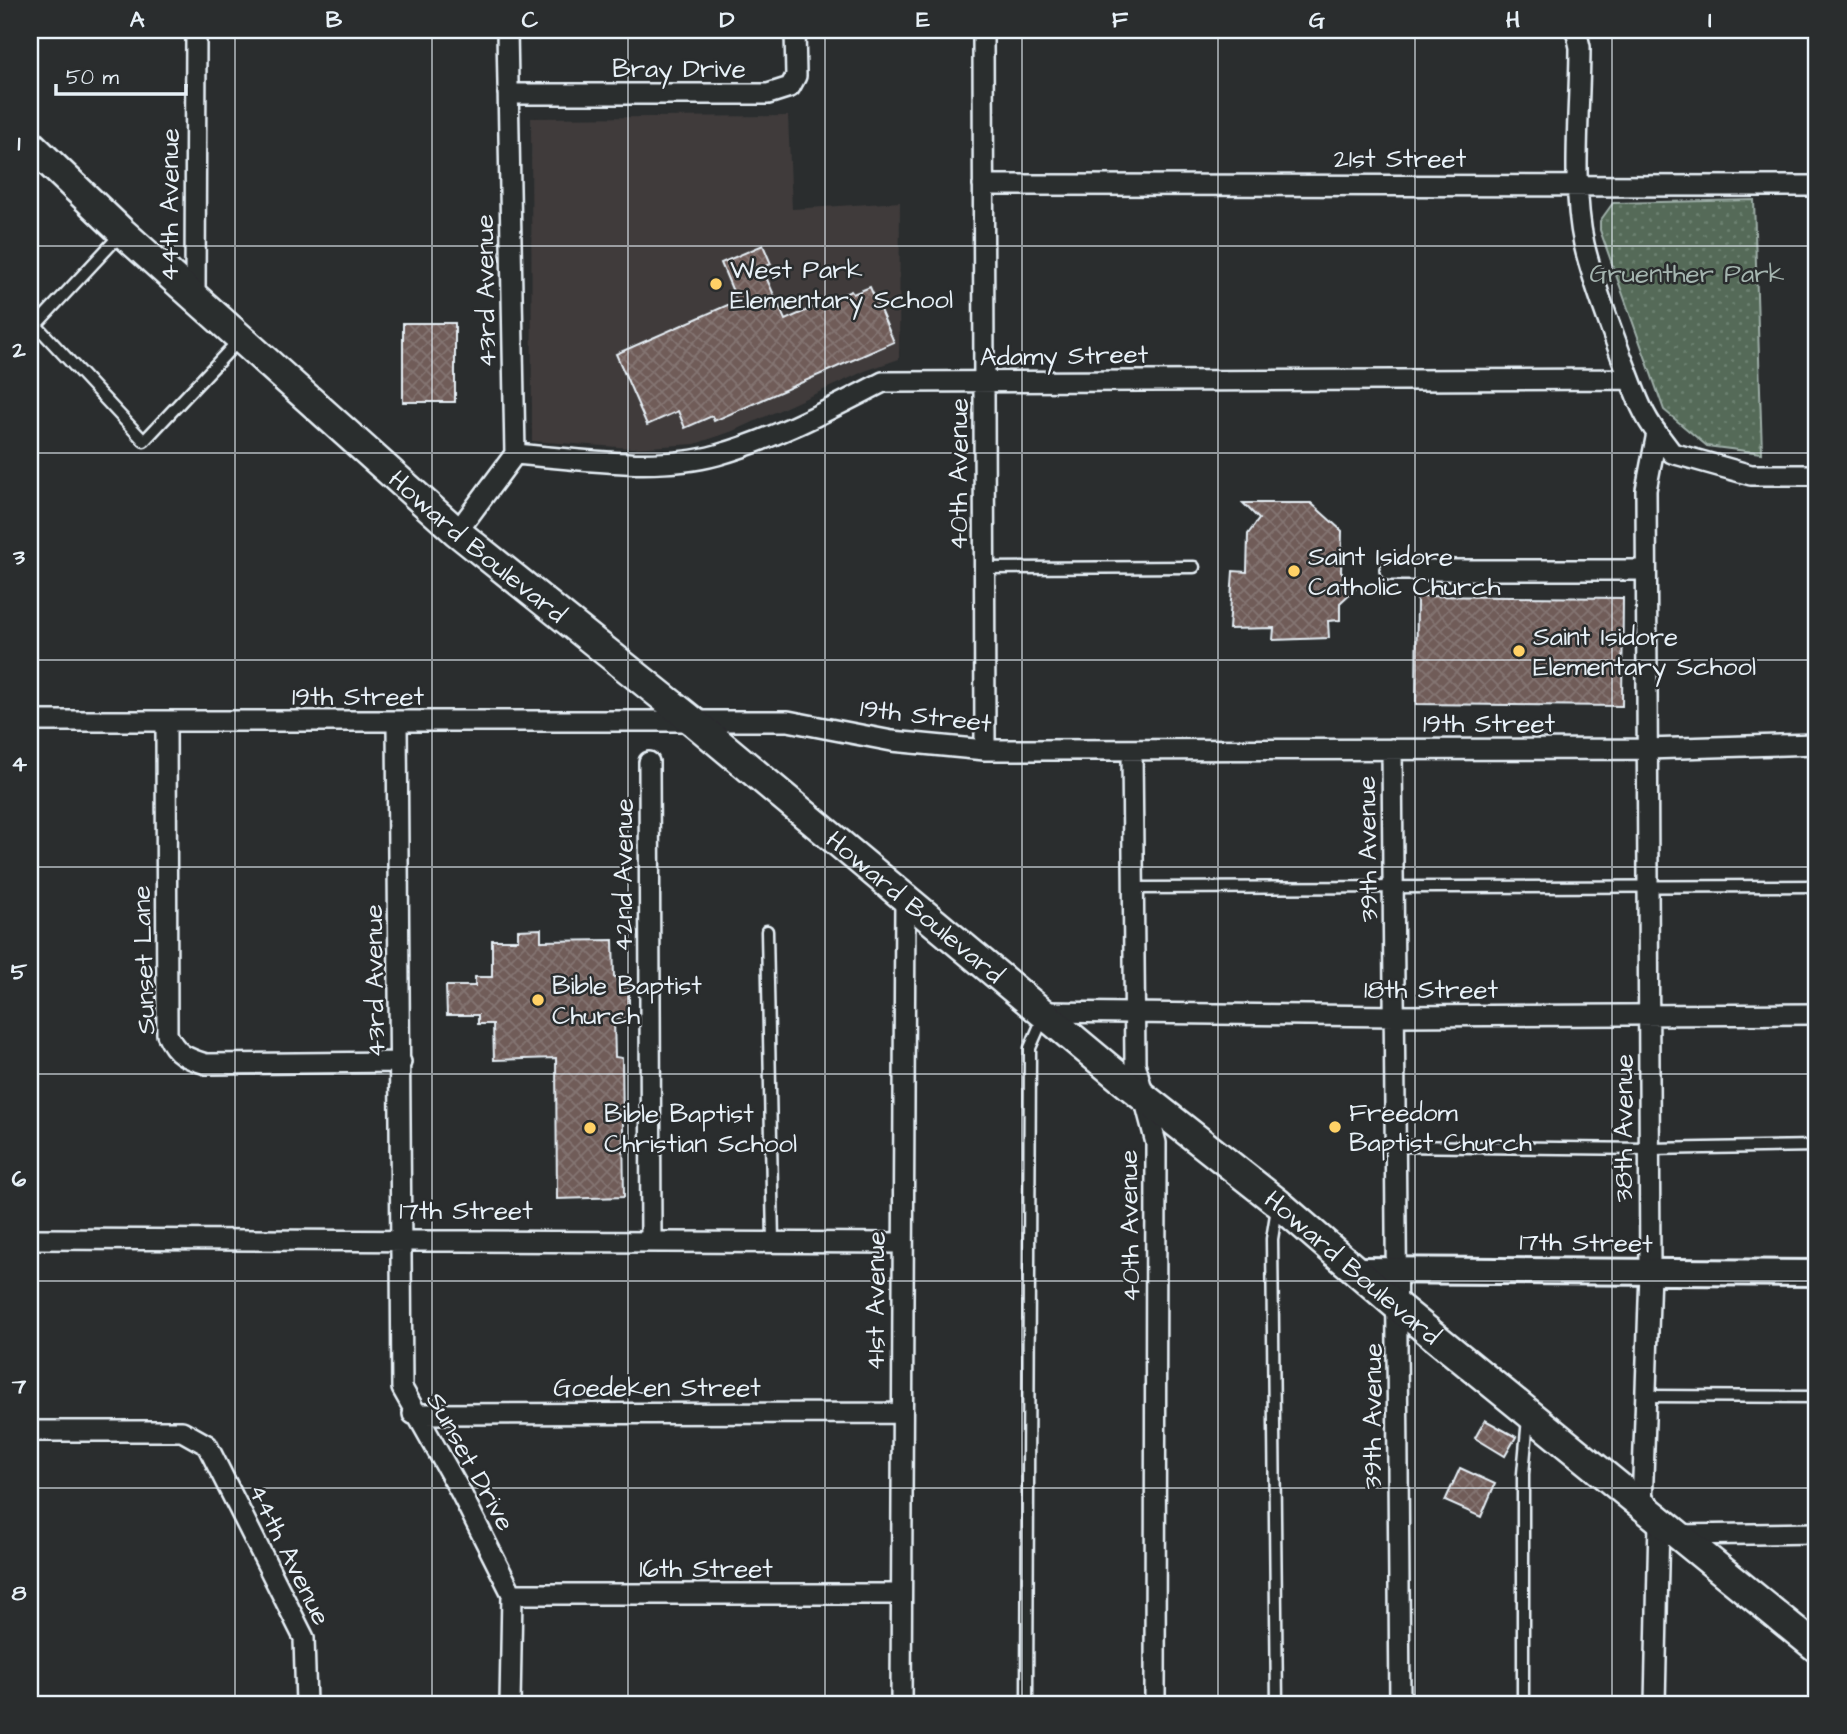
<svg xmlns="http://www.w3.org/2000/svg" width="1847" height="1734" font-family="'Architects Daughter',sans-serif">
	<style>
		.built { fill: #3f3b3b }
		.grass { fill: url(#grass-dots); stroke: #9eaea8; stroke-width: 2 }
		.building { fill: url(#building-cross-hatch); stroke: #e8f1f8; stroke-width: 2 }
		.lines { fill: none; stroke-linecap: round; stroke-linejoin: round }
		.service-casing { stroke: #e8f1f8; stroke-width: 15 }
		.minor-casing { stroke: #e8f1f8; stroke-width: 24 }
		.tertiary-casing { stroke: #e8f1f8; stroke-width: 30 }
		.secondary-casing { stroke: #e8f1f8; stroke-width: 33 }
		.service { stroke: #2a2d2e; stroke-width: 10 }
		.minor { stroke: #2a2d2e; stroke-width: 19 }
		.tertiary { stroke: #2a2d2e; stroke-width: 24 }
		.secondary { stroke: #2a2d2e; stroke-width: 28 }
		.grid { fill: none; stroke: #e8f1f8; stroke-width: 2; stroke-opacity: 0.55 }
		.poi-dot { fill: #ffd166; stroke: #2a2d2e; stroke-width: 2.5 }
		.labels { text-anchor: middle; stroke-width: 5; stroke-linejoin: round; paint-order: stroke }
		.street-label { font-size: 26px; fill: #e8f1f8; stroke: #2a2d2e }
		.poi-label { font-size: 26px; fill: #e8f1f8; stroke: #2a2d2e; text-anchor: start }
		.park-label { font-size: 26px; fill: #a5b5b0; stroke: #2a2d2e }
		.neatline { fill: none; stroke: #e8f1f8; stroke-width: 2.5 }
		.grid-label { font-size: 23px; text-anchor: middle; font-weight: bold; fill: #e8f1f8 }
	</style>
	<defs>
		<pattern id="grass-dots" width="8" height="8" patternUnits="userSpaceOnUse" patternTransform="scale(1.75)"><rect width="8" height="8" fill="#546b58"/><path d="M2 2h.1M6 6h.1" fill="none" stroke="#6d8171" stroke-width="1.8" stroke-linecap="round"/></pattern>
		<pattern id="building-cross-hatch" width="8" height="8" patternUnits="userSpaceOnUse" patternTransform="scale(1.75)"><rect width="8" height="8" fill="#6f5c59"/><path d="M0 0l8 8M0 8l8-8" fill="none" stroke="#847472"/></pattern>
	</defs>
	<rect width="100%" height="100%" fill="#2a2d2e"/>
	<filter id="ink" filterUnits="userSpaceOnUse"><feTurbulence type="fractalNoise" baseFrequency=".0143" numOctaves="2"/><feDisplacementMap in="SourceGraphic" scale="14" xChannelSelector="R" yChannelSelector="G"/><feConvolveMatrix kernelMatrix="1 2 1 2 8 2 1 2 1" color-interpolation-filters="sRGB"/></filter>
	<g filter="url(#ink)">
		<path class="built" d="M788 116 792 209 900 202 899 359 865 371 736 430 695 444 632 448 532 441 531 118Z"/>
		<path class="grass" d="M1754 200 1762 453 1707 446 1664 410 1600 230V221L1613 203Z"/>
		<path class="building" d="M763 245 771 264 762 268 785 320 851 291 853 294 870 287 894 342 714 421 712 416 685 428 678 411 647 425 616 354 737 301 721 263Z
			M403 323H455V402H403Z
			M1243 503H1311L1342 531 1341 572 1355 589 1340 603V620L1328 621 1329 638 1273 640 1274 628 1229 629 1233 571 1247 572 1248 534 1259 519Z
			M1417 596 1623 598 1622 706 1416 704Z
			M541 929V941L613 940 614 977H629V1019H614L615 1057 622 1058 624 1197 557 1199 556 1058 494 1060 493 1024H478V1015H447L446 986H475V977H492V940H518V930Z
			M1485 1420 1516 1437 1505 1456 1475 1438Z
			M1460 1468 1495 1484 1481 1517 1445 1501Z"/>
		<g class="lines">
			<g class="service-casing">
				<path id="service" d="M120 235 36 325 144 441 238 341
					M984 568 1194 567
					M1133 888 1817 886
					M767 931 773 1242
					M1396 1146 1649 1149 1817 1146
					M1646 1396 1817 1397
					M1027 1704 1030 1048 1044 1016
					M1277 1704 1272 1239 1277 1208
					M1523 1704V1474L1528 1418"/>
			</g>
			<g class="minor-casing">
				<path id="minor" d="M983 30 985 750
					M1576 30 1580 47C1580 109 1571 184 1584 244 1593 283 1608 319 1621 356 1632 382 1639 410 1657 433L1646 490 1650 1272 1642 1507
					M508 94H768L790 87 796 76 795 30
					M983 185 1817 186
					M195 297 196 30
					M1657 433 1672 453 1751 475H1817
					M515 454C577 459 656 472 717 455 775 439 830 409 883 382L1630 379
					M457 532 515 454 507 30
					M1390 570H1646
					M30 721H788L892 741 985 750 1646 749 1817 744
					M166 722 167 1034C176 1054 186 1058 206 1064L401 1062
					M397 723 402 1388 460 1491 512 1594 510 1704
					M1392 749 1400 1704
					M1132 750 1135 1063 1156 1143 1155 1704
					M649 762 651 1241
					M1045 1012 1395 1016 1817 1014
					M30 1239 901 1243
					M413 1414 901 1413
					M30 1431H182L207 1445 304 1638 306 1704
					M1676 1535 1817 1533
					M512 1594H901
					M901 1704 905 897
					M1655 1704 1659 1520"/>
			</g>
			<g class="tertiary-casing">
				<path id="tertiary" d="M1355 1270 1817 1273"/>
			</g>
			<g class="secondary-casing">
				<g id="secondary">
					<path id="s1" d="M30 144 122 232 457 532 694 722 1141 1095 1278 1203 1397 1306 1817 1648"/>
				</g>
			</g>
			<use href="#service" class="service"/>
			<use href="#minor" class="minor"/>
			<use href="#tertiary" class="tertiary"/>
			<use href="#secondary" class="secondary"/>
		</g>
	</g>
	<path class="grid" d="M235 30V1704M432 30V1704M628 30V1704M825 30V1704M1022 30V1704M1218 30V1704M1415 30V1704M1612 30V1704M30 246H1817M30 453H1817M30 660H1817M30 867H1817M30 1074H1817M30 1281H1817M30 1488H1817"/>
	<g class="poi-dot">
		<circle cx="716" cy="284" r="7"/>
		<circle cx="1294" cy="571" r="7"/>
		<circle cx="1519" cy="651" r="7"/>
		<circle cx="538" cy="1000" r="7"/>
		<circle cx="1335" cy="1127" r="7"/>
		<circle cx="590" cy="1128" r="7"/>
	</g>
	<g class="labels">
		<g class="street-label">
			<text x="679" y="77">Bray Drive</text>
			<text x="1400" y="167">21st Street</text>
			<text transform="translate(169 205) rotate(-90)" y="9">44th Avenue</text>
			<text transform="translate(485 291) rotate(-91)" y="9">43rd Avenue</text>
			<text transform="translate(1064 355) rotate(-1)" y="9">Adamy Street</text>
			<text transform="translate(958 474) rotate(-90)" y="9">40th Avenue</text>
			<text dy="9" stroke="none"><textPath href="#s1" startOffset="602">Howard Boulevard</textPath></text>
			<text x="358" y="705">19th Street</text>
			<text transform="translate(926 715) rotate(7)" y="9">19th Street</text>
			<text x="1489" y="732">19th Street</text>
			<text transform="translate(1367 849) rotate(-91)" y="9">39th Avenue</text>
			<text transform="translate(623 875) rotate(-90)" y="9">42nd Avenue</text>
			<text dy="9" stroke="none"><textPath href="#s1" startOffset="1169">Howard Boulevard</textPath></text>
			<text transform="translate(143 960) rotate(-92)" y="9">Sunset Lane</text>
			<text transform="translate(374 981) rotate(-91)" y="9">43rd Avenue</text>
			<text x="1431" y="998">18th Street</text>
			<text transform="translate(1623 1128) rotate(-90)" y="9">38th Avenue</text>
			<text x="466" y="1219">17th Street</text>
			<text transform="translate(1129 1226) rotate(-91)" y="9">40th Avenue</text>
			<text transform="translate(1586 1242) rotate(1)" y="9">17th Street</text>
			<text dy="9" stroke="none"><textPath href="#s1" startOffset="1736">Howard Boulevard</textPath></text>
			<text transform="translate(875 1301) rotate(-90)" y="9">41st Avenue</text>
			<text x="657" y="1396">Goedeken Street</text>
			<text transform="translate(1372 1416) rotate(-90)" y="9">39th Avenue</text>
			<text transform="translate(471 1461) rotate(61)" y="9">Sunset Drive</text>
			<text transform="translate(290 1554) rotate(64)" y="9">44th Avenue</text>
			<text x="706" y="1577">16th Street</text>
		</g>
		<g class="poi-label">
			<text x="730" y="278">West Park<tspan x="730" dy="30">Elementary School</tspan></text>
			<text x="1308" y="565">Saint Isidore<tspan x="1308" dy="30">Catholic Church</tspan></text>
			<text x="1533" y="645">Saint Isidore<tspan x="1533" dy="30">Elementary School</tspan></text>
			<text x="552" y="994">Bible Baptist<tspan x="552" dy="30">Church</tspan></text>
			<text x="1349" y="1121">Freedom<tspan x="1349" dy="30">Baptist Church</tspan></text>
			<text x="604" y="1122">Bible Baptist<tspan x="604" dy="30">Christian School</tspan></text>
		</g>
		<g class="park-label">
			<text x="1687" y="282">Gruenther Park</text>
		</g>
	</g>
	<rect width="1847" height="1734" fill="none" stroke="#2a2d2e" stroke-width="77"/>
	<path d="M56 84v10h130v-10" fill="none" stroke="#e8f1f8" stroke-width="3.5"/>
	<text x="66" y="84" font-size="21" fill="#e8f1f8" stroke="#2a2d2e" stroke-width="5" paint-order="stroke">50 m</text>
	<rect x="38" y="38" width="1770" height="1658" class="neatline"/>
	<g class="grid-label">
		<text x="137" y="27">A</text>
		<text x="334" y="27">B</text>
		<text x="530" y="27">C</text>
		<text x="727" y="27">D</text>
		<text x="923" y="27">E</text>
		<text x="1120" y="27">F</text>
		<text x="1317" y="27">G</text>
		<text x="1513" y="27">H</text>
		<text x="1710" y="27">I</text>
		<text x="19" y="150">1</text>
		<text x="19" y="357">2</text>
		<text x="19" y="564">3</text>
		<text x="19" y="771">4</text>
		<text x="19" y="979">5</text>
		<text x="19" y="1186">6</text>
		<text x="19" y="1393">7</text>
		<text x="19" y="1600">8</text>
	</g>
</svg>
